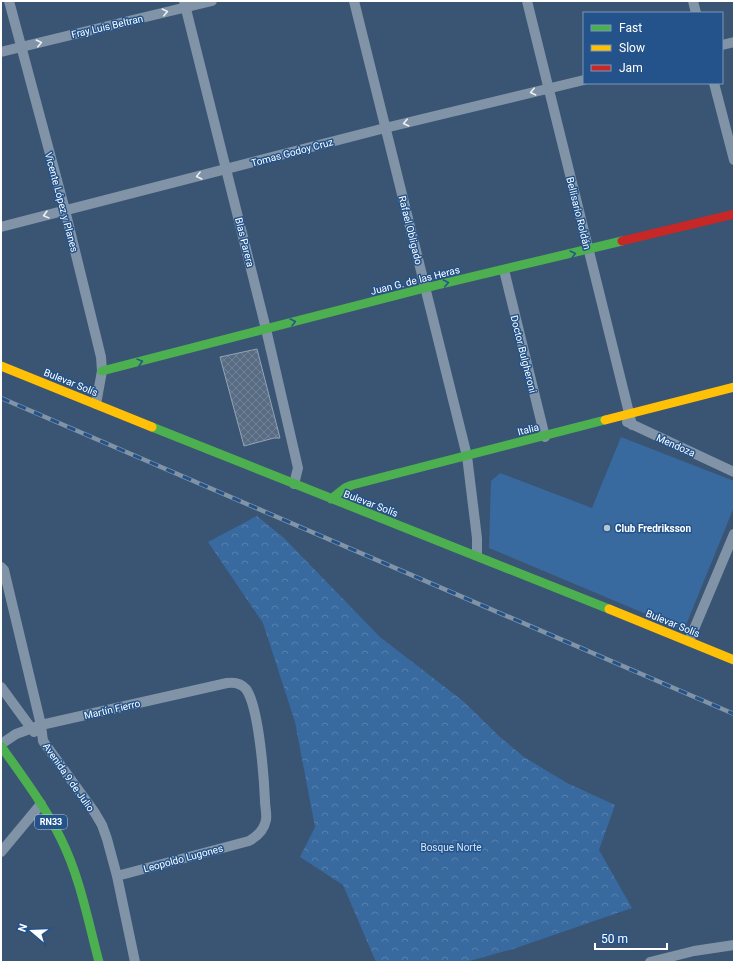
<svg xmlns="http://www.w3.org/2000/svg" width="735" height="963" font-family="Roboto,sans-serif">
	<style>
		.forest { fill: url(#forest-crowns) }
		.green { fill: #386a9f }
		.building { fill: url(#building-cross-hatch); stroke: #95a4b6 }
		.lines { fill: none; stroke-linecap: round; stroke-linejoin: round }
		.street { stroke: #8194a7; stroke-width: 10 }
		.fast { stroke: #4caf50; stroke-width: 9 }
		.slow { stroke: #ffc107; stroke-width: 9 }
		.jam { stroke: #c62828; stroke-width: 9 }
		.rail-casing { stroke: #8193a6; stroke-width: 4.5 }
		.rail { stroke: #23538a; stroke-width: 3; stroke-dasharray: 9; stroke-linecap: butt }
		.oneway { stroke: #eceff2 }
		.oneway2 { stroke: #255887 }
		.poi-dot { fill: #bac3ce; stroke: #23538a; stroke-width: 1.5 }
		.labels { text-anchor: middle; stroke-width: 3; stroke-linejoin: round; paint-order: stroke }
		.shield { fill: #23538a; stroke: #bdcbdc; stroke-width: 1 }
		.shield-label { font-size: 9px; font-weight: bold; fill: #fff }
		.street-label { font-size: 10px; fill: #fff; stroke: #23538a }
		.poi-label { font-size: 10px; font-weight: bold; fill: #fff; stroke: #23538a; text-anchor: start }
		.park-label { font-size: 10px; fill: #d4e5f8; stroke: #23538a }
	</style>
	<defs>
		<pattern id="forest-crowns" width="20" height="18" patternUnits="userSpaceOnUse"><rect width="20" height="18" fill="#386a9f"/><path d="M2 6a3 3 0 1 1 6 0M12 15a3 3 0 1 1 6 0" fill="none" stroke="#5680ad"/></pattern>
		<pattern id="building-cross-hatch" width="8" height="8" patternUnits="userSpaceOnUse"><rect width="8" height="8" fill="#586c84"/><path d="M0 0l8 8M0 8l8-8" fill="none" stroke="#718296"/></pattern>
	</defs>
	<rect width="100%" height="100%" fill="#3a5473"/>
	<path class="forest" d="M257 516 284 538 380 637 463 701 500 737 524 757 567 783 615 805 599 850 632 908 513 949 466 962H376L343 885 300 857 315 827 295 722 263 623 208 542Z"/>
	<path class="green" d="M621 437 734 481V507L684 630 489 548 491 481 500 473 592 508Z"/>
	<path class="building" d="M257 349 280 438H274L244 446 220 357Z"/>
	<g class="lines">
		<path class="street" d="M9 1 65 210 101 357 102 371 96 404
			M184 1 266 329 298 468 294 484
			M354 1 467 456 477 538V555
			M527 1 632 425
			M693 1 696 13
			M722 45 734 42
			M1 52 212 1
			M714 83 734 160
			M1 227 385 128 584 80
			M504 270 545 437
			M627 422 734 472
			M1 567 4 570 41 725 43 741 95 813 102 825 107 839 117 876 135 962
			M689 641 734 534
			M1 687 34 732
			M1 744 16 734 41 725 227 683C234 682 241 683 246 689 259 707 264 778 265 801 265 807 267 814 266 820 264 830 258 836 249 841L117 876
			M1 852 41 804
			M650 962 694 951 734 945"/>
		<path class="fast" d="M102 371 425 288 622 241
			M152 427C304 488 457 547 609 609
			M331 499 345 488 352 485 605 420
			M1 746C22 776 45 806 61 839 80 877 88 921 99 962"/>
		<path class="slow" d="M1 366 152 427
			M605 420 734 387
			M609 609 734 660"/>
		<path class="jam" d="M622 241 734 214"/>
		<g class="rail-casing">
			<path id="rail" d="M1 398 734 714"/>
		</g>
		<use href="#rail" class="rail"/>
	</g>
	<defs><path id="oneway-chevron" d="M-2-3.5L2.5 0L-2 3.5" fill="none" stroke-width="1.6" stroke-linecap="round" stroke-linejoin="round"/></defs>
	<g class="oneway">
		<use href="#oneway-chevron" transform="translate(165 12) rotate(-13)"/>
		<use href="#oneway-chevron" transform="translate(39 43) rotate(-13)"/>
		<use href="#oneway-chevron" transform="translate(533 92) rotate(167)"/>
		<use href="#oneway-chevron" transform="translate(406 123) rotate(167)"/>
		<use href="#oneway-chevron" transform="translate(199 176) rotate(166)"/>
		<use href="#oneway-chevron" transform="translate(46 215) rotate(165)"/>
	</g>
	<g class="oneway2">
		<use href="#oneway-chevron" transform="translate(573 254) rotate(-14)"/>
		<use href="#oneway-chevron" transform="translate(446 283) rotate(-12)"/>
		<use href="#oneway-chevron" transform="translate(293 322) rotate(-14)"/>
		<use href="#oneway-chevron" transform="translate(140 362) rotate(-15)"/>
	</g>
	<circle class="poi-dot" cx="607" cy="528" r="4"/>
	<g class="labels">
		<rect class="shield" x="35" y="815" width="32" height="14" rx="3"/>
		<g class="shield-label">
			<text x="51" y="825">RN33</text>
		</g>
		<g class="street-label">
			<text transform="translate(107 26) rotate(-13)" y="4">Fray Luis Beltran</text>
			<text transform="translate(292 152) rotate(-15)" y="4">Tomas Godoy Cruz</text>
			<text transform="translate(62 202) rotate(75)" y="4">Vicente López y Planes</text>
			<text transform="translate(579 213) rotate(76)" y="4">Bellisario Roldán</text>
			<text transform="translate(411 230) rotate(76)" y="4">Rafael Obligado</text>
			<text transform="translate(245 242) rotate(76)" y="4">Blas Parera</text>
			<text transform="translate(415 280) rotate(-14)" y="4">Juan G. de las Heras</text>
			<text transform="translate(524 354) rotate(76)" y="4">Doctor Bulgheroni</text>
			<text transform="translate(71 382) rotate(22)" y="4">Bulevar Solís</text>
			<text transform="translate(528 429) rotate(-14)" y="4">Italia</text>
			<text transform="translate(676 445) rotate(24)" y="4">Mendoza</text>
			<text transform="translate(371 503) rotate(21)" y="4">Bulevar Solís</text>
			<text transform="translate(673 623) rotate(22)" y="4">Bulevar Solís</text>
			<text transform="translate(112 709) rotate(-13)" y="4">Martín Fierro</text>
			<text transform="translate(69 777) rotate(55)" y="4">Avenida 9 de Julio</text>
			<text transform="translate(183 858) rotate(-15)" y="4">Leopoldo Lugones</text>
		</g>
		<g class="poi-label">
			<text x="615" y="532">Club Fredriksson</text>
		</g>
		<g class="park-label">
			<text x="451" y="851">Bosque Norte</text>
		</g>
	</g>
	<rect width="735" height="963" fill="none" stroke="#ffffff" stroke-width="4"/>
	<rect x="583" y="12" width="140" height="72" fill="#23538a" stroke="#7b98b9"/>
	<rect x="591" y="25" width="20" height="6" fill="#4caf50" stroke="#7b98b9"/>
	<text x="619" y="32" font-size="12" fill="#ffffff">Fast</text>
	<rect x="591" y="45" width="20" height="6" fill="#ffc107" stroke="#7b98b9"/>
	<text x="619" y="52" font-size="12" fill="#ffffff">Slow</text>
	<rect x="591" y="65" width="20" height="6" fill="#c62828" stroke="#7b98b9"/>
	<text x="619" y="72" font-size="12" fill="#ffffff">Jam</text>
	<g transform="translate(32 931) rotate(289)" stroke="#23538a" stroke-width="3" paint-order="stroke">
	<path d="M0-3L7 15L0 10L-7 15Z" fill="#ffffff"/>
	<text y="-6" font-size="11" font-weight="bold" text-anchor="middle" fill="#ffffff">N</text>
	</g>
	<path d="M595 943v6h72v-6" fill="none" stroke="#ffffff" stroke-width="2"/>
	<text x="601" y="943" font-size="12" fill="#ffffff" stroke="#23538a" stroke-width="3" paint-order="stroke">50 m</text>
</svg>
